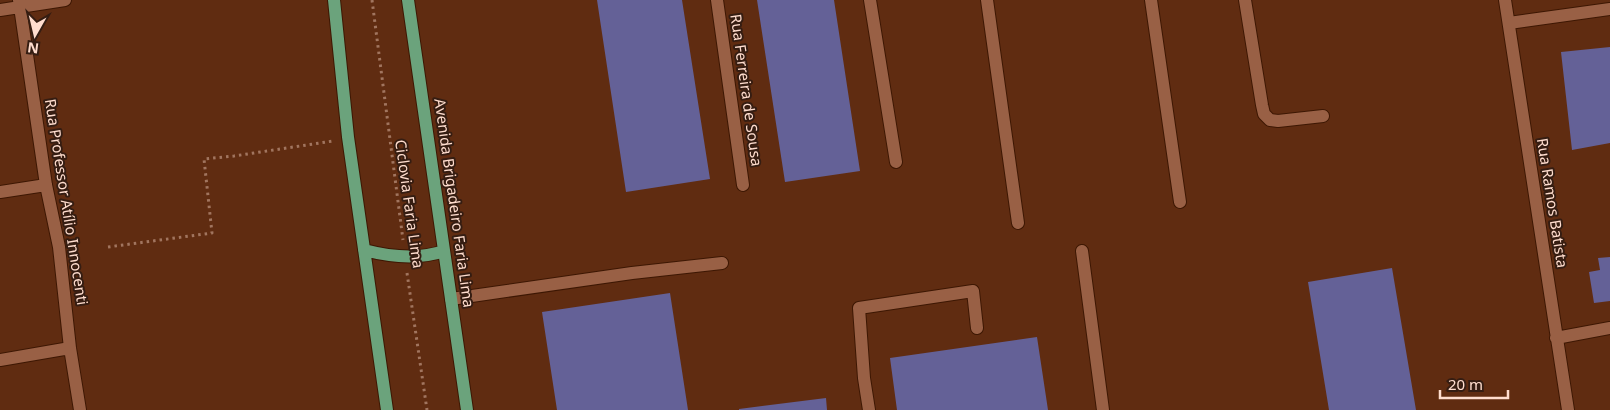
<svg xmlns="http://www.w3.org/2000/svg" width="1610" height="410" font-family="'Noto Sans',sans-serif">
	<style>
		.building { fill: #646197 }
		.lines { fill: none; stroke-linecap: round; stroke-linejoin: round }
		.minor-casing { stroke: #3d1703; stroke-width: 14 }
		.major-casing { stroke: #3d1703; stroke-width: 14 }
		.path { stroke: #a1755f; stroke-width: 3; stroke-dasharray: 2.5 4; stroke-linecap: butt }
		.minor { stroke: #996045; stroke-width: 12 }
		.major { stroke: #6ba37c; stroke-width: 12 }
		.labels { text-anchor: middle; stroke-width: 4; stroke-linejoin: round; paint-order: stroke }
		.street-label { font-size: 15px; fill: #ffddce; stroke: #351d12 }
	</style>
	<rect width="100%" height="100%" fill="#602c11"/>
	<path class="building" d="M597 0H682L710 179 626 192Z
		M757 0H834L860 171 785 182Z
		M1610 47V143L1572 150 1561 52Z
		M1610 257V301L1594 303 1589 272 1600 270 1598 258Z
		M1392 268 1416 410H1329L1308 282Z
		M670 293 688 410H557L542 312Z
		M1037 337 1048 410H897L890 358Z
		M826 398 827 410H739V409Z"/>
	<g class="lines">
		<g class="minor-casing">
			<path id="minor" d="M19 0 46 185 59 247 70 348 80 410
				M717 0 743 185
				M870 0 896 162
				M987 0 1018 223
				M1151 0 1180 202
				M1245 0 1262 105 1264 114 1270 120 1278 121 1323 116
				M1505 0 1568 410
				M0 10 65 0
				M1509 23 1610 9
				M0 192 46 185
				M1082 251 1103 410
				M451 299 632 273 722 263
				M1556 338 1610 328
				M0 360 70 348
				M869 410 864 378 859 308 973 291 977 328"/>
		</g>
		<g class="major-casing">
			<path id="major" d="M334 0 348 137 387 410
				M408 0 467 410
				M364 250C391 257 418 260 444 251"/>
		</g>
		<path class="path" d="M372 0 403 240
			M108 247 212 233 204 159 234 156 333 141
			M407 273 427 410"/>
		<use href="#minor" class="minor"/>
		<use href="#major" class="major"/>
	</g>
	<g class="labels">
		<g class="street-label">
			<text transform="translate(746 90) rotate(82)" y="5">Rua Ferreira de Sousa</text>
			<text transform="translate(66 202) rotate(81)" y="5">Rua Professor Atílio Innocenti</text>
			<text transform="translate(454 203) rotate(82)" y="5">Avenida Brigadeiro Faria Lima</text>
			<text transform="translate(1552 203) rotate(81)" y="5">Rua Ramos Batista</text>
			<text transform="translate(409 204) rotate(82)" y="5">Ciclovia Faria Lima</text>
		</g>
	</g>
	<g transform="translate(35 35) rotate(188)" stroke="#351d12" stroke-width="4" paint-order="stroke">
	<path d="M0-4L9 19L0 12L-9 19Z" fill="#ffddce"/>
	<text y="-8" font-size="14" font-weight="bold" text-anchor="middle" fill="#ffddce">N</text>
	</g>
	<path d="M1440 390v8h68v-8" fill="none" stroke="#ffddce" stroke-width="2.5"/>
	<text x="1448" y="390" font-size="15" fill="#ffddce" stroke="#351d12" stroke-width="4" paint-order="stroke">20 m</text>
</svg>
